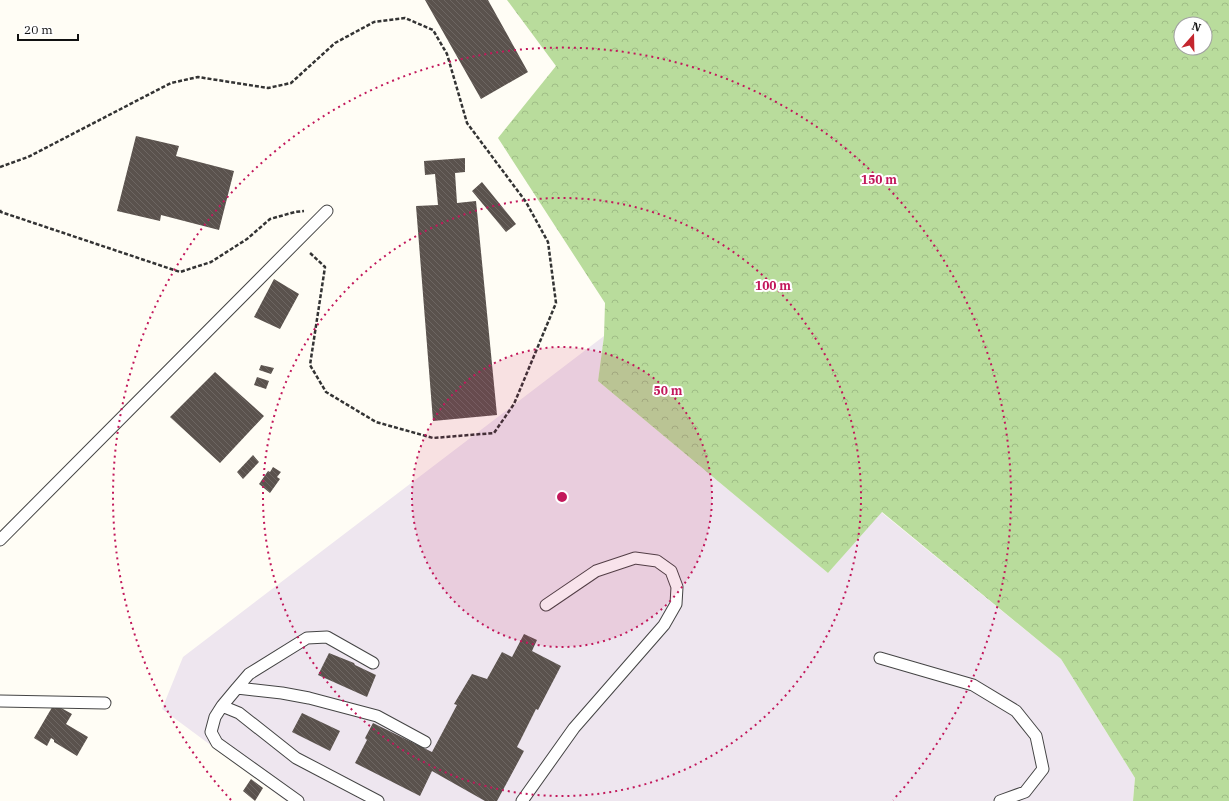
<svg xmlns="http://www.w3.org/2000/svg" width="1229" height="801" font-family="'IBM Plex Serif',serif">
	<style>
		.industrial { fill: #eee6ef }
		.forest { fill: url(#forest-crowns); fill-rule: evenodd }
		.building { fill: url(#building-back-hatch) }
		.lines { fill: none; stroke-linecap: round; stroke-linejoin: round }
		.service-casing { stroke: #444; stroke-width: 13 }
		.path { stroke: #333; stroke-width: 2.5; stroke-dasharray: 4 2; stroke-linecap: butt }
		.service { stroke: #fff; stroke-width: 11 }
		.ring { fill: none; stroke: #c2185b; stroke-width: 2; stroke-dasharray: 2 4 }
		.centre { fill: #c2185b; stroke: #fff; stroke-width: 2 }
		.ring-label { font-size: 12px; text-anchor: middle; font-weight: bold; fill: #c2185b; stroke: #fff; stroke-width: 4; stroke-linejoin: round; paint-order: stroke }
	</style>
	<defs>
		<pattern id="forest-crowns" width="20" height="18" patternUnits="userSpaceOnUse"><rect width="20" height="18" fill="#b9dc9c"/><path d="M2 6a3 3 0 1 1 6 0M12 15a3 3 0 1 1 6 0" fill="none" stroke="#9ebc85"/></pattern>
		<pattern id="building-back-hatch" width="6" height="6" patternUnits="userSpaceOnUse"><rect width="6" height="6" fill="#5a524d"/><path d="M-1 5l2 2M0 0l6 6M5-1l2 2" fill="none" stroke="#6d6662"/></pattern>
	</defs>
	<rect width="100%" height="100%" fill="#fffdf5"/>
	<path class="industrial" d="M604 336 598 381 828 573 881 512 1061 659 1135 778 1133 801H286L162 709 183 657Z"/>
	<path class="forest" d="M507 0H1229V801H1133L1135 778 1061 659 882 512 828 573 598 381 604 336 605 303 498 138 556 66ZM1181 24H1205V48H1181Z"/>
	<path class="building" d="M425 0H488L528 72 481 99Z
		M136 136 179 146 176 156 234 171 219 230 161 215 160 221 117 211Z
		M465 158V172L455 173 457 203 476 201 497 415 433 421 416 206 438 205 435 174 425 175 424 161Z
		M482 182 516 224 506 232 472 191Z
		M274 279 299 294 280 329 254 317Z
		M261 365 274 368 271 374 259 370Z
		M215 372 264 416 220 463 170 417Z
		M257 377 269 381 266 389 254 385Z
		M253 455 259 462 243 479 237 472Z
		M273 467 281 472 277 477 280 479 270 493 259 484 268 471 270 472Z
		M524 634 537 640 532 651 561 666 538 710 536 709 517 747 524 751 497 801H485L432 771 420 796 355 763 367 740 365 738 373 723 432 752 457 705 454 704 472 674 487 679 502 652 512 657Z
		M329 653 354 663 355 665 376 675 367 697 318 675Z
		M54 704 72 714 66 724 88 737 77 756 54 742V740L51 738 47 746 34 738Z
		M302 713 340 731 330 751 292 732Z
		M251 779 263 788 255 801 243 791Z"/>
	<g class="lines">
		<g class="service-casing">
			<path id="service" d="M0 540 327 211
				M880 658 973 685 1016 711 1036 736 1043 769 1025 792 1000 801
				M237 688 249 674 307 638 327 637 373 663
				M0 701 105 703
				M222 706 237 688 282 693 309 698 377 716 425 742
				M298 801 217 743 211 732 215 717 222 706 239 713 296 758 378 801
				M522 801 574 728 664 625 676 604 677 587 671 571 657 561 635 558 596 571 546 605"/>
		</g>
		<path class="path" d="M0 167 28 157 171 83 198 77 268 88 291 83 335 43 374 22 405 18 433 30 447 54 467 123 526 202 548 242 556 303 514 404 494 433 433 438 376 422 326 392 310 365 325 267 309 252
			M0 210 1 212 180 272 211 262 247 239 270 219 295 212 304 211"/>
		<use href="#service" class="service"/>
	</g>
	<circle cx="562" cy="497" r="150" fill="#c2185b" fill-opacity=".12"/>
	<g class="ring">
		<circle cx="562" cy="497" r="150"/>
		<circle cx="562" cy="497" r="299"/>
		<path d="M231 800A449 449 0 1 1 893 800"/>
	</g>
	<circle cx="562" cy="497" r="6" class="centre"/>
	<g class="ring-label">
		<text x="879" y="184">150 m</text>
		<text x="773" y="290">100 m</text>
		<text x="668" y="395">50 m</text>
	</g>
	<g transform="translate(1193 36) rotate(20)"><circle r="19" fill="#ffffff" stroke="#a0a0a0"/>
	<path d="M0-3L7 15L0 10L-7 15Z" fill="#c4262e"/>
	<text y="-6" font-size="11" font-weight="bold" text-anchor="middle" fill="#111111">N</text>
	</g>
	<path d="M18 34v6h60v-6" fill="none" stroke="#111111" stroke-width="2"/>
	<text x="24" y="34" font-size="12" fill="#111111" stroke="#ffffff" stroke-width="3" paint-order="stroke">20 m</text>
</svg>
